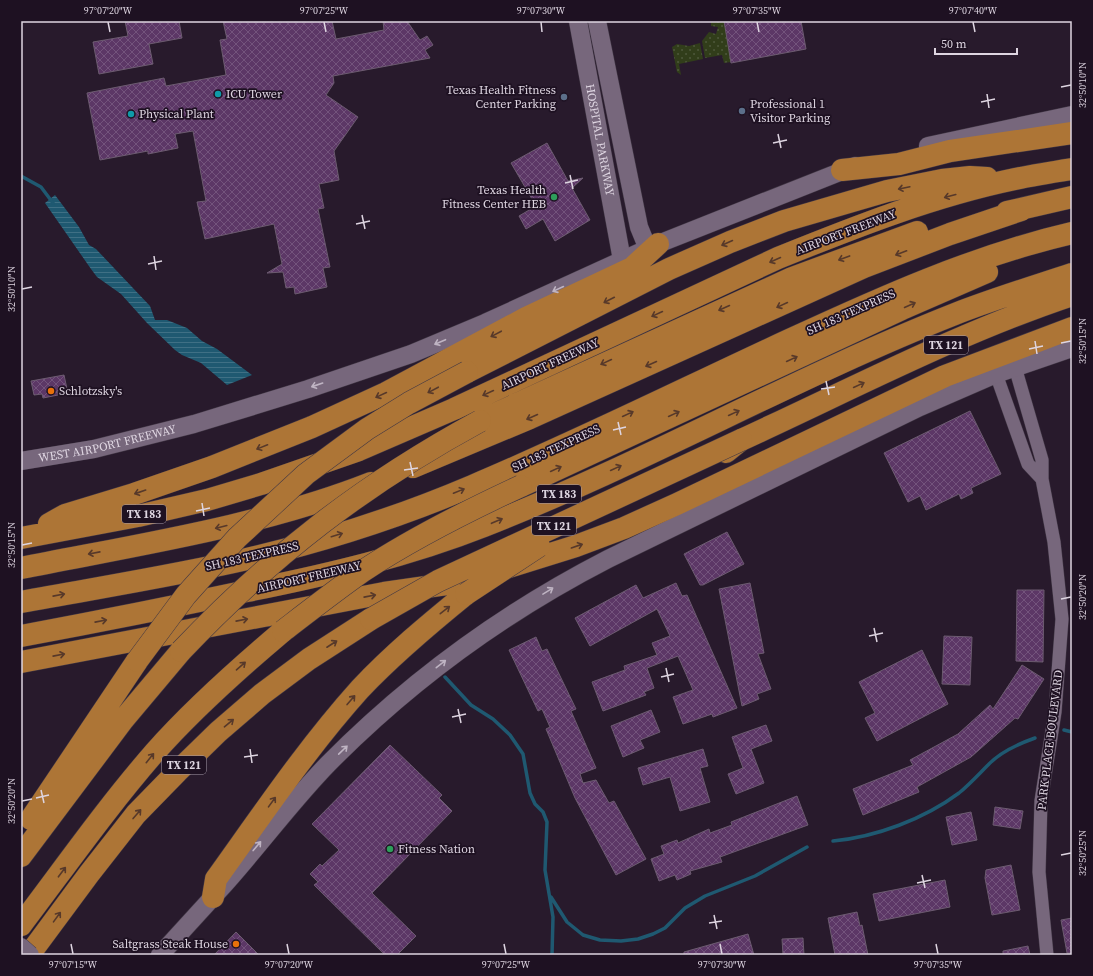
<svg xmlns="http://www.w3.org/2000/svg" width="1093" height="976" font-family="'Source Serif 4',serif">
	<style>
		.green { fill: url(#green-dots) }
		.water { fill: url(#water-rules) }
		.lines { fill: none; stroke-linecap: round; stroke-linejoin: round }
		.stream { stroke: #1f5971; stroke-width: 3.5 }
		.building { fill: url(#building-cross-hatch); stroke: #6c5b70 }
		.street-casing { stroke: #413745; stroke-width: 14 }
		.secondary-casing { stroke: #413745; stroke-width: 19 }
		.highway-casing { stroke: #413745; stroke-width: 23 }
		.street { stroke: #77677c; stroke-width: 13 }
		.secondary { stroke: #77677c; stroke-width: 18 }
		.highway { stroke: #ad7536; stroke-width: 22 }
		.secondary-bridge-casing { stroke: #413745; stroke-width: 19; stroke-linecap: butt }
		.highway-bridge-casing { stroke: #413745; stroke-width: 23; stroke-linecap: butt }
		.secondary-bridge { stroke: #77677c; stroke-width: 18 }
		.highway-bridge { stroke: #ad7536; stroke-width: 22 }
		.oneway { stroke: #57392a }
		.oneway2 { stroke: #bfb4c3 }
		.ticks { fill: none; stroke: #ded5e1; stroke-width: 1.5 }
		.culture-dot { fill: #0f9aa8; stroke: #1e1122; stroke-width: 1.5 }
		.service-dot { fill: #5c6f8a; stroke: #1e1122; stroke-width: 1.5 }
		.leisure-dot { fill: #2e9e5b; stroke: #1e1122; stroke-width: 1.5 }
		.food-dot { fill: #e8710a; stroke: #1e1122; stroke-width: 1.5 }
		.labels { text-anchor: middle; stroke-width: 3.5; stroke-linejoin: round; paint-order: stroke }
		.shield { fill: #1e1122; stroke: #a49aa8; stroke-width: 1 }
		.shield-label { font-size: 11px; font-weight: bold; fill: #ded5e1 }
		.poi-label { font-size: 12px; fill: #ded5e1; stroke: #1e1122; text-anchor: start }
		.street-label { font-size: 12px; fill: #ded5e1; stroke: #1e1122 }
		.neatline { fill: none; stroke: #ded5e1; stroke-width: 1.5 }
		.ticks-label { font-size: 10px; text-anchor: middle; fill: #ded5e1 }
	</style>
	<defs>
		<pattern id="green-dots" width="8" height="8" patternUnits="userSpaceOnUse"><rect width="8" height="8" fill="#313d1a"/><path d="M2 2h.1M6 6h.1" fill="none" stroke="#4e583b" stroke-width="1.8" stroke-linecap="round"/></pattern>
		<pattern id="water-rules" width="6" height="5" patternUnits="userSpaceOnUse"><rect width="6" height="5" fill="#1f5971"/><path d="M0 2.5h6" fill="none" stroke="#3f7085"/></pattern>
		<pattern id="building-cross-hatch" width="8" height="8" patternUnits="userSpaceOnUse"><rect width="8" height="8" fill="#5c3766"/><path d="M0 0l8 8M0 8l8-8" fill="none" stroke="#73537c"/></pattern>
	</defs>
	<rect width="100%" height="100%" fill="#281a2c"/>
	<path class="green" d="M711 21H724L731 62 724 63 722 55 705 58 702 41 709 32 716 34 718 27 711 26Z
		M700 43 703 59 679 64 681 75 677 72 672 47 677 44 689 46Z"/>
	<path class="water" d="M55 195 79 227 89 245 96 249 150 306 155 320H167L187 328 202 341 217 349 252 375 227 385 201 363 182 355 175 350 147 323 121 294 97 277 91 269 45 203Z"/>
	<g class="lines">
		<path class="stream" d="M21 176 41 187 53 203
			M445 677 471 705 493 719 510 735 523 754 530 793 535 804 543 812 547 822 545 870 553 917 552 955
			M1064 730 1072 732
			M833 841C876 837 924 819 959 793 970 784 978 775 988 765 1000 752 1018 744 1035 738
			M551 897 567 922 583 935 600 940 621 941 638 939 653 934 665 928 685 908 705 896 755 876 807 847"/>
	</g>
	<path class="building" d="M125 21H179L182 38 149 44 153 64 99 74 93 42 128 36Z
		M223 21H332L336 39 384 30 383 21H407L420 40 427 36 433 45 425 50 430 58 333 76 334 83 326 95 358 117 334 151 339 180 319 184 324 208 318 209 330 267 323 268 327 287 295 294 294 287 286 288 283 272 267 273 282 264 274 224 205 239 197 202 206 201 193 131 175 134 178 148 148 154V151L100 160 87 93 164 78 166 86 226 75 220 40 227 39Z
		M724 21H801L806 49 731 63Z
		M547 143 568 181 583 178 572 188 590 220 555 241 543 219 526 229 519 216 536 206 511 163Z
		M64 375 67 389 57 391 58 395 43 398 42 394 34 395 31 381Z
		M970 411 1001 474 971 488 973 493 961 499 959 494 926 510 920 496 908 502 884 453Z
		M727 532 744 564 703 585H700L684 554Z
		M676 583 682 596 687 595 737 708 713 717 712 714 683 724 673 697 693 690 678 656 647 668 654 688 644 692 646 695 603 711 592 682 625 670 624 666 657 655 652 643 670 636 657 609 590 646 575 618 636 585 643 598Z
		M750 583 764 653 758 654 771 689 757 694 759 699 742 706 719 589Z
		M1017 590H1044L1043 662 1016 661Z
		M944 636 972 637 970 685 942 684Z
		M536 637 542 651 547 649 576 709 571 711 596 768 580 774 583 783 596 780 609 803 614 801 646 859 616 875 575 798 546 729 550 727 542 709 538 711 509 650Z
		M922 650 948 704 877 741 865 718 875 713 859 682Z
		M1022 665 1044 679 1018 719 1015 718 971 757 917 787 919 792 863 815 853 789 913 765 910 760 958 734 990 705 993 709Z
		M651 710 660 732 640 740 644 748 623 757 611 726Z
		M766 725 772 741 751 749 764 783 736 794 728 774 743 768 732 737Z
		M390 745 442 795 439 798 452 811 372 893 416 936 397 955H385L314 885 318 882 310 874 320 864 322 866 339 850 312 824Z
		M703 749 708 766 700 768 710 802 680 811 670 777 643 785 638 768Z
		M797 796 808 825 720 857 722 862 690 871 691 874 677 880 675 875 659 881 651 859 664 854 661 846 677 840 678 843 709 829 710 833 732 825 731 822Z
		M995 807 1023 811 1020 829 993 825Z
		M971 812 977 840 952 845 946 817Z
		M1011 865 1020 910 992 915 985 878 986 870Z
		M945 880 950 907 879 921 873 894Z
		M857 912 860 926 862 925 868 955H835L828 918Z
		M1072 918V953H1067L1061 920Z
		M236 932 259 955H214Z
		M748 934 754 955H684V952Z
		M803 938 804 955H783L782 939Z
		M1028 946 1030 955H1003V951Z"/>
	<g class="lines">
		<g class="street-casing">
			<path id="street" d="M1015 367 1042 460V479L1054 542 1062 619 1055 712 1041 801 1039 872 1047 955
				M996 374 1028 464 1042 479"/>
		</g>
		<g class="secondary-casing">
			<g id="secondary">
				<path id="s1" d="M578 21 622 260"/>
				<path d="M597 21 639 227 648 249"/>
				<path d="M928 146 1072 115"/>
				<path id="s2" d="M21 461 94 449 194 424 308 389 411 354 485 323 658 244 855 166"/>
				<path d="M160 955C181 932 202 909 223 886 259 846 291 802 328 764 411 680 503 613 608 559L920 407 996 374 1072 348"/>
			</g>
		</g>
		<g class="highway-casing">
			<path id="highway" d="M842 170 899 164 950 151 1072 133
				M1007 212 1072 197
				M467 372 669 269 730 242 784 221 887 191 942 180 970 177 987 178
				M480 421 792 278 917 232
				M726 452 741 440C850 390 958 333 1072 295
				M413 467 530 418 864 267 950 234 1021 210
				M521 486 902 309 987 272
				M49 524 65 515 134 494 212 467 312 427 386 393 526 318 632 268 658 244
				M21 538 138 516 207 500 261 484 359 450 454 409 778 258C855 227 933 196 1015 179 1034 175 1053 172 1072 169
				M21 568C136 545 262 526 371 483
				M21 602C96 588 173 576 247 559 324 541 399 517 472 486 579 441 683 389 789 340 880 298 973 256 1072 233
				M21 636C96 622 172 607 247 591 327 575 408 556 484 526 645 463 795 377 955 314 993 299 1033 287 1072 274
				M21 662 384 593 461 582 576 546 624 528 677 504 945 376 1072 328
				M31 819 137 661
				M21 856 123 720 181 651
				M213 897 216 879C262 815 307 748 360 689 393 654 429 624 466 594
				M21 925C65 867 107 807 155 752 194 708 238 669 283 631
				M29 955 89 874 136 814 177 772 218 732 262 694 309 659 371 619"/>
		</g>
		<use href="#street" class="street"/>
		<use href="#secondary" class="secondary"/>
		<use href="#highway" class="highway"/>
		<g class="secondary-bridge-casing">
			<path id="secondary-bridge" d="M21 947 30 955"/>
		</g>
		<g class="highway-bridge-casing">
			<path id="highway-bridge" d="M466 594 539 546
				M371 619 438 581 741 440
				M283 631C309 611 336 590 363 571 413 538 467 511 521 486
				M181 651C272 555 364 484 480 421
				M137 661 186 595 237 538 306 474 367 429 409 403 467 372"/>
		</g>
		<use href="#secondary-bridge" class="secondary-bridge"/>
		<use href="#highway-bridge" class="highway-bridge"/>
	</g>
	<defs><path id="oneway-shaft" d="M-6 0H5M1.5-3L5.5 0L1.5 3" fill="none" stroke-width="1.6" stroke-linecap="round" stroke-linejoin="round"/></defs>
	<g class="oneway">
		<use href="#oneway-shaft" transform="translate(904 188) rotate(168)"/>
		<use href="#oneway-shaft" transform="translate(950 196) rotate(165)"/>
		<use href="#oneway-shaft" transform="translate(727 243) rotate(156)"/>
		<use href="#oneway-shaft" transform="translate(901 253) rotate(159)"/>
		<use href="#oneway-shaft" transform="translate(844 258) rotate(160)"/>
		<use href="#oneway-shaft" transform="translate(775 260) rotate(156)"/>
		<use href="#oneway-shaft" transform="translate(609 300) rotate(153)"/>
		<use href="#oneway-shaft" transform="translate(782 305) rotate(155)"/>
		<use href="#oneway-shaft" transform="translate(910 305) rotate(-24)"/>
		<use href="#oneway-shaft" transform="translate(724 308) rotate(156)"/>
		<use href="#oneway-shaft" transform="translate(657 314) rotate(155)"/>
		<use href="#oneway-shaft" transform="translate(496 334) rotate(152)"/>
		<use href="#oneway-shaft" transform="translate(792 359) rotate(-25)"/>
		<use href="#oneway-shaft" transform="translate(606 362) rotate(155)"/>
		<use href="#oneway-shaft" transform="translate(651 364) rotate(156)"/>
		<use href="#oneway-shaft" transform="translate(859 385) rotate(-25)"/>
		<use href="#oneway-shaft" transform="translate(433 390) rotate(152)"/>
		<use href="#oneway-shaft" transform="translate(488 393) rotate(155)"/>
		<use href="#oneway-shaft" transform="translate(381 395) rotate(155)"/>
		<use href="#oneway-shaft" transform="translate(734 413) rotate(-25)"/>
		<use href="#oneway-shaft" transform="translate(628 414) rotate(-25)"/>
		<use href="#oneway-shaft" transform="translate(674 414) rotate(-25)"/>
		<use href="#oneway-shaft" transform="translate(532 417) rotate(156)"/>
		<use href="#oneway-shaft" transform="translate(262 447) rotate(158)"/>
		<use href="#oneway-shaft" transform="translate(616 468) rotate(-25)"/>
		<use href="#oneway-shaft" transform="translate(556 469) rotate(-25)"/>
		<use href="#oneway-shaft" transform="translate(459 491) rotate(-22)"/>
		<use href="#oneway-shaft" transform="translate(140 492) rotate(161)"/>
		<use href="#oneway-shaft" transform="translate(497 521) rotate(-23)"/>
		<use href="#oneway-shaft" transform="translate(221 527) rotate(166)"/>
		<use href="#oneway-shaft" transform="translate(337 535) rotate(-17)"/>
		<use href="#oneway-shaft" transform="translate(577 546) rotate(-19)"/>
		<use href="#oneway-shaft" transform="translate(94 553) rotate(169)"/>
		<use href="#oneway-shaft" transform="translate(59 595) rotate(-11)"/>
		<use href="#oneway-shaft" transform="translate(370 596) rotate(-11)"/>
		<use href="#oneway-shaft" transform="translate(445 610) rotate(-38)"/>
		<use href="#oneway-shaft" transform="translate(242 620) rotate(-11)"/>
		<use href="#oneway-shaft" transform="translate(101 621) rotate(-11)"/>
		<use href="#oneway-shaft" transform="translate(332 644) rotate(-33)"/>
		<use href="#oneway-shaft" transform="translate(59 655) rotate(-11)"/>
		<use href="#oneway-shaft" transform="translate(241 666) rotate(-41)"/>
		<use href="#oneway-shaft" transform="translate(351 700) rotate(-49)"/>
		<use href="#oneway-shaft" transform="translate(229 723) rotate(-40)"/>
		<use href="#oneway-shaft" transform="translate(150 758) rotate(-51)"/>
		<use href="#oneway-shaft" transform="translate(272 802) rotate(-54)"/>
		<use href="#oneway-shaft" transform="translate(137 814) rotate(-49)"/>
		<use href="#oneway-shaft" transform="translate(62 872) rotate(-53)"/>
		<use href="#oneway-shaft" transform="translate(57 917) rotate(-54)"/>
	</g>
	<g class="oneway2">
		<use href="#oneway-shaft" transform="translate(558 289) rotate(155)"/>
		<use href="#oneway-shaft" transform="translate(440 342) rotate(157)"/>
		<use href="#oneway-shaft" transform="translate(317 385) rotate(161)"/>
		<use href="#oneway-shaft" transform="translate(548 591) rotate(-32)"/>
		<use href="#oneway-shaft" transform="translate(441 664) rotate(-38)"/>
		<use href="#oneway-shaft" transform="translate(343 750) rotate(-44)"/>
		<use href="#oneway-shaft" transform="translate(257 846) rotate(-50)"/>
	</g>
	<path class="ticks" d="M108 22 110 32M324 22 326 32M541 22 542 32M757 22 759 32M973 22 975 32M1061 87 1071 85M987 94 989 108M981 102 995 99M778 134 781 148M773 143 787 140M570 175 573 189M565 183 578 180M362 215 365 229M356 224 370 221M154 256 156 270M148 264 162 261M22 289 32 287M1035 341 1037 354M1061 343 1071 341M1029 349 1043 346M826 381 829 395M821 389 835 387M618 422 621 435M613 430 626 427M410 462 413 476M404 470 418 468M202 503 204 516M196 511 210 508M22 545 32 543M1061 599 1071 597M874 628 877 642M869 636 883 633M666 668 669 682M661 677 674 674M458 709 461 723M452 717 466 714M250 749 252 763M244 757 258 755M41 790 44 803M36 798 49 795M22 801 32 799M1061 855 1071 853M922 875 925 888M917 883 931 880M714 915 717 929M709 923 722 921M71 944 73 954M287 944 289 954M504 944 506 954M720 944 722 954M936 944 938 954"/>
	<g class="culture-dot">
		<circle cx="218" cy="94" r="4"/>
		<circle cx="131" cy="114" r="4"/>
	</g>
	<g class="service-dot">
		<circle cx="564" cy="97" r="4"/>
		<circle cx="742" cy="111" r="4"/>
	</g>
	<g class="leisure-dot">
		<circle cx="554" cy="197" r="4"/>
		<circle cx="390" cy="849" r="4"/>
	</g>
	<g class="food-dot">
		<circle cx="51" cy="391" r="4"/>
		<circle cx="236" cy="944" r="4"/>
	</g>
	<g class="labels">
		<g class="shield">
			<rect x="924" y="336" width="44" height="18" rx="3"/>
			<rect x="537" y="485" width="44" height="18" rx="3"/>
			<rect x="122" y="505" width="44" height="18" rx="3"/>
			<rect x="532" y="517" width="44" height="18" rx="3"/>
			<rect x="162" y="756" width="44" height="18" rx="3"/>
		</g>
		<g class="shield-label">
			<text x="946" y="349">TX 121</text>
			<text x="559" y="498">TX 183</text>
			<text x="144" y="518">TX 183</text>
			<text x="554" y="530">TX 121</text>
			<text x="184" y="769">TX 121</text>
		</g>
		<g class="poi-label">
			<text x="556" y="94" text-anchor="end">Texas Health Fitness<tspan x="556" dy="14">Center Parking</tspan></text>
			<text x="226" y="98">ICU Tower</text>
			<text x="750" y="108">Professional 1<tspan x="750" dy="14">Visitor Parking</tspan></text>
			<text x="139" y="118">Physical Plant</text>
			<text x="546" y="194" text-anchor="end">Texas Health<tspan x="546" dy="14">Fitness Center HEB</tspan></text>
			<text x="59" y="395">Schlotzsky's</text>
			<text x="398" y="853">Fitness Nation</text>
			<text x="228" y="948" text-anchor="end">Saltgrass Steak House</text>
		</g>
		<g class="street-label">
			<text dy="4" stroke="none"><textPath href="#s1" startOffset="121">HOSPITAL PARKWAY</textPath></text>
			<text transform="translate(846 232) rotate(-21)" y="4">AIRPORT FREEWAY</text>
			<text transform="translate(851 312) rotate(-24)" y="4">SH 183 TEXPRESS</text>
			<text transform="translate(550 364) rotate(-25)" y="4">AIRPORT FREEWAY</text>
			<text dy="4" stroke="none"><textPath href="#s2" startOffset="88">WEST AIRPORT FREEWAY</textPath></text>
			<text transform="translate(556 448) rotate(-25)" y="4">SH 183 TEXPRESS</text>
			<text transform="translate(252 556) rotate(-13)" y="4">SH 183 TEXPRESS</text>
			<text transform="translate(309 577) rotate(-13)" y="4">AIRPORT FREEWAY</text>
			<text transform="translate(1050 740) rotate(-83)" y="4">PARK PLACE BOULEVARD</text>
		</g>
	</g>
	<rect width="1093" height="976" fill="none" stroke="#1e1122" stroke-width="44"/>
	<path d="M935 48v6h82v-6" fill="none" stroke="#ded5e1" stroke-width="2"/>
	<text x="941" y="48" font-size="12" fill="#ded5e1" stroke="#1e1122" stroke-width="3" paint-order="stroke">50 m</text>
	<rect x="22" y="22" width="1049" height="932" class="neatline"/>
	<g class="ticks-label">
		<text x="108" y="14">97°07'20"W</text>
		<text x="324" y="14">97°07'25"W</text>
		<text x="541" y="14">97°07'30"W</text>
		<text x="757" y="14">97°07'35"W</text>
		<text x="973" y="14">97°07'40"W</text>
		<text transform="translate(1082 85) rotate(-90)" y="4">32°50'10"N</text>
		<text transform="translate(11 289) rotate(-90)" y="4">32°50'10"N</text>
		<text transform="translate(1082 341) rotate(-90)" y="4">32°50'15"N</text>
		<text transform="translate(11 545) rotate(-90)" y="4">32°50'15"N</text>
		<text transform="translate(1082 597) rotate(-90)" y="4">32°50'20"N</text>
		<text transform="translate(11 801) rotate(-90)" y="4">32°50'20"N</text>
		<text transform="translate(1082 853) rotate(-90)" y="4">32°50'25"N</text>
		<text x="73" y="968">97°07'15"W</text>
		<text x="289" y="968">97°07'20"W</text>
		<text x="506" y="968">97°07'25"W</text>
		<text x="722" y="968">97°07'30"W</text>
		<text x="938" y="968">97°07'35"W</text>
	</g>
</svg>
